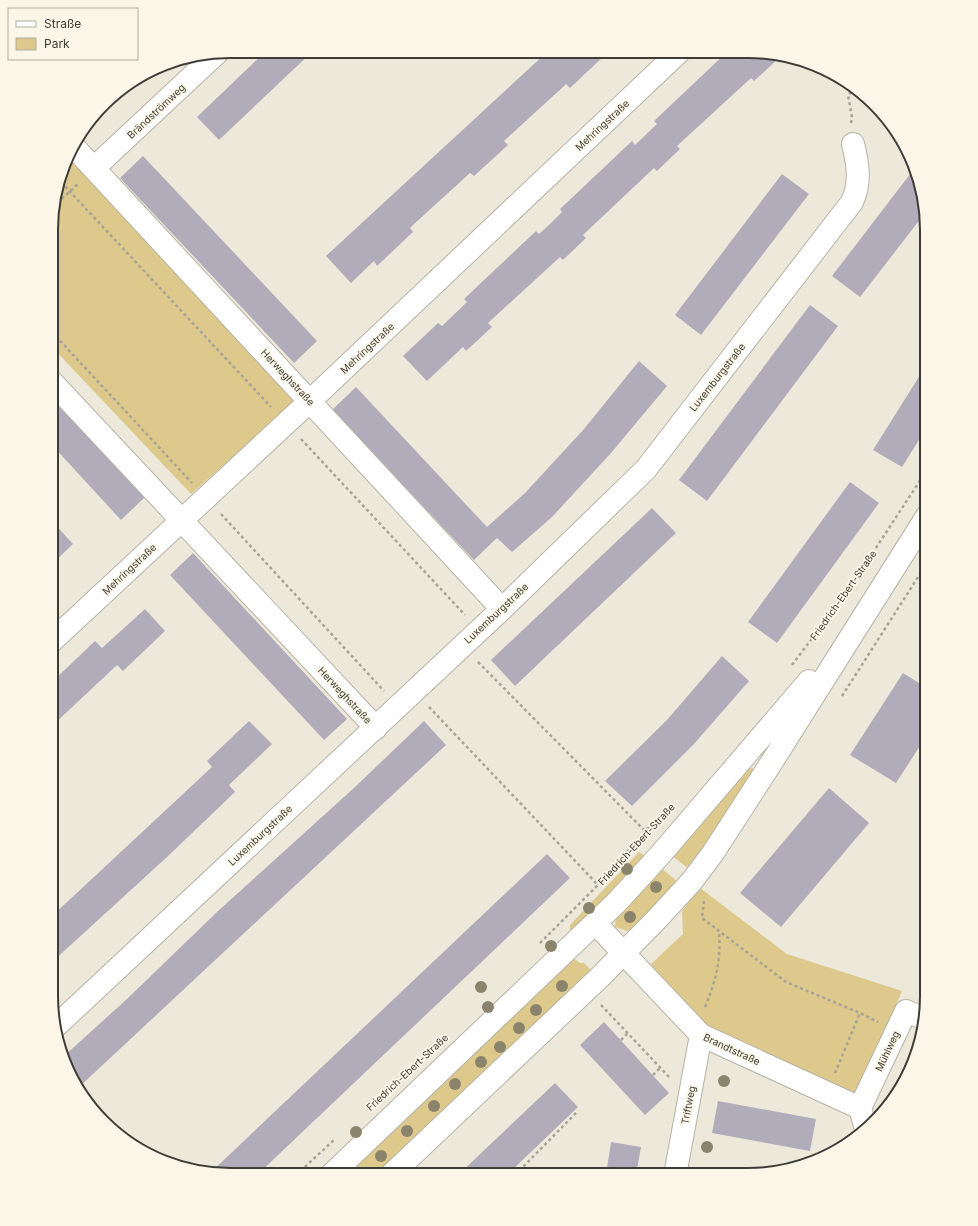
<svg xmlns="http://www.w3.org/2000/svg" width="978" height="1226" font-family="Inter,sans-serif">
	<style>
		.green { fill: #ddc98b }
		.building { fill: #b1acb9 }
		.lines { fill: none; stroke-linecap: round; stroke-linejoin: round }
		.minor-casing { stroke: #b6b2a4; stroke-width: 24 }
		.path { stroke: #a6a397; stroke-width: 2.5; stroke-dasharray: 3 3; stroke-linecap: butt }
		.minor { stroke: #fff; stroke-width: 22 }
		.tree { fill: #8b846d }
		.labels { text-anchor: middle; stroke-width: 3.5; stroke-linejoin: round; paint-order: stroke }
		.street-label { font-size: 10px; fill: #3e3c36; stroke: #fbf6e7 }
		.rim { fill: none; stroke: #3e3c36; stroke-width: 2 }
	</style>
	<rect width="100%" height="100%" fill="#ede9da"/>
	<path class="green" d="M69 158 297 400 191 494 52 347 53 207Z
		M753 768 754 771 712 837 689 869 671 855 748 769Z
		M639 852 645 856 570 934V925Z
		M660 867 678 882 635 928 627 931 615 927C614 908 647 881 660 867Z
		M700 888 787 954 902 991 855 1099 701 1035 651 964 683 934 682 911Z
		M927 894V999L922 997Z
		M573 958 580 963H584L592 971 377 1175H342Z"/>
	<path class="building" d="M266 51H313L219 140 197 117Z
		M547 52H603L605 55 570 88 566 84 563 87 504 141 508 145 474 176 470 173 413 225 410 228 413 232 377 266 374 261 351 283 326 256Z
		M727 52 731 56 734 52 771 53 776 54 775 55 778 59 754 81 751 78 677 146 680 149 657 171 654 168 583 235 586 238 563 260 560 257 488 323 492 327 466 351 463 347 427 381 403 356 438 323 442 326 467 302 464 299 536 231 539 234 550 224 562 212 560 209 632 141 635 145 657 124 654 121Z
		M143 156 317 341 294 363 120 178Z
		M914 169 921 184 925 213 860 297 832 276Z
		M782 174 809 194 701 335 675 315Z
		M810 305 838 326 707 501 679 480Z
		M639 361 667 386 611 453 552 517 512 552 497 538 474 560 332 410 356 387 487 527 525 493 584 429Z
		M927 364V427L902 467 873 450Z
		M52 398 145 497 121 520 52 445Z
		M850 482 879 503 777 643 748 622Z
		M652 508 676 533 515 686 491 660Z
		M52 521 73 544 52 564Z
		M193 553 347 719 324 740 170 575Z
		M145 609 165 631 123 671 117 665 52 726V682L95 641 102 648Z
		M722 656 749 681 694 744 632 806 605 781 667 720Z
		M903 673 927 688V735L896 783 850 755Z
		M249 721 272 744 229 785 235 792 167 857 51 963V917L212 767 207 761Z
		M424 721 446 745 78 1088 63 1057 128 998 217 912 355 787Z
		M829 788 869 823 781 927 740 893Z
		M547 854 570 878 510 935 257 1175H218L210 1173Z
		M604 1022 669 1093 645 1115 580 1045Z
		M555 1083 578 1107 507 1175H458Z
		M718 1101 816 1119 810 1151 712 1133Z
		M611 1142 641 1147 636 1175H606Z
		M709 1167 741 1173 740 1175H708Z"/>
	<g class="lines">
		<g class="minor-casing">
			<path id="minor" d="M73 146 502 609
				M94 168 217 53
				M52 382 376 728
				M52 641 310 401 679 52
				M596 924 701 1035 860 1108 866 1129
				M55 1027 502 609 646 469 852 202C861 183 858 164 853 144
				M860 1108 906 1011 923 1018
				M331 1175 616 903 660 855 809 681
				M391 1175 600 977 657 919 692 881 713 853 768 768 927 516
				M675 1175 701 1035"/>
		</g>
		<path class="path" d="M851 123 852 117 848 95 855 89
			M61 182 271 407
			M53 207 78 184
			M52 332 192 483
			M301 439 465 615
			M221 514 384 691
			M478 662 646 832
			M792 665 849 589 927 470
			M842 696 927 563
			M429 707 598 885
			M704 901 702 918 786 982 860 1013
			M540 943 598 885 645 831 670 807
			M601 1005 671 1079
			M705 1007C716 980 721 961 719 932
			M621 1040 627 1034
			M835 1073 860 1013 878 1022
			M653 1075 660 1068
			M296 1175 334 1140
			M515 1175 577 1112"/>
		<use href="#minor" class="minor"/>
	</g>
	<g class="tree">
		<circle cx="627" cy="869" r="6"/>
		<circle cx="656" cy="887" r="6"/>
		<circle cx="589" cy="908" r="6"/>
		<circle cx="630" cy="917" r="6"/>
		<circle cx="551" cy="946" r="6"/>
		<circle cx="562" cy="986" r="6"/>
		<circle cx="481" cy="987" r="6"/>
		<circle cx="488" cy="1007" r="6"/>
		<circle cx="536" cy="1010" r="6"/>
		<circle cx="519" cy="1028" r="6"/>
		<circle cx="500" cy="1047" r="6"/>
		<circle cx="481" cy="1062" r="6"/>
		<circle cx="724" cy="1081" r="6"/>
		<circle cx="455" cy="1084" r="6"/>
		<circle cx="434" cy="1106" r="6"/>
		<circle cx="407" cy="1131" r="6"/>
		<circle cx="356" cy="1132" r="6"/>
		<circle cx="707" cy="1147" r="6"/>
		<circle cx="381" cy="1156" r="6"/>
	</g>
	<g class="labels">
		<g class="street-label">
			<text transform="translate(156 111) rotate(-43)" y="4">Brändströmweg</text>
			<text transform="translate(602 125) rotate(-43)" y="4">Mehringstraße</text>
			<text transform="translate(367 348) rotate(-43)" y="4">Mehringstraße</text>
			<text transform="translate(288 377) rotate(47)" y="4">Herweghstraße</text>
			<text transform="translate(717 377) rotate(-52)" y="4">Luxemburgstraße</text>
			<text transform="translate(129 569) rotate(-43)" y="4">Mehringstraße</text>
			<text transform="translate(843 595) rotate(-55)" y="4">Friedrich-Ebert-Straße</text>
			<text transform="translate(496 613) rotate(-43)" y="4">Luxemburgstraße</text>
			<text transform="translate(345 695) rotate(47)" y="4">Herweghstraße</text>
			<text transform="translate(260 835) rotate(-43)" y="4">Luxemburgstraße</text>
			<text transform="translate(636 844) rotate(-47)" y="4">Friedrich-Ebert-Straße</text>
			<text transform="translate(732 1049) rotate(25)" y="4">Brandtstraße</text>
			<text transform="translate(887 1051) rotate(-65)" y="4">Mühlweg</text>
			<text transform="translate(407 1072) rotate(-43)" y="4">Friedrich-Ebert-Straße</text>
			<text transform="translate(688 1105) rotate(-79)" y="4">Triftweg</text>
		</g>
	</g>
	<path d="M0 0H978V1226H0ZM230 58H748A172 172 0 0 1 920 230V996A172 172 0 0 1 748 1168H230A172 172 0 0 1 58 996V230A172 172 0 0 1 230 58Z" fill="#fbf6e7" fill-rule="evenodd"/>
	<path class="rim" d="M230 58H748A172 172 0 0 1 920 230V996A172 172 0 0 1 748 1168H230A172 172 0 0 1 58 996V230A172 172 0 0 1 230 58Z"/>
	<rect x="8" y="8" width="130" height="52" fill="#fbf6e7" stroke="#afaca0"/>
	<rect x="16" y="21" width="20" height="6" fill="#ffffff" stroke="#afaca0"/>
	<text x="44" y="28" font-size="12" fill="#3e3c36">Straße</text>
	<rect x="16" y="38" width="20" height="12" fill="#ddc98b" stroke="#afaca0"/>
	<text x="44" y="48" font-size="12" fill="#3e3c36">Park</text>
</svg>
